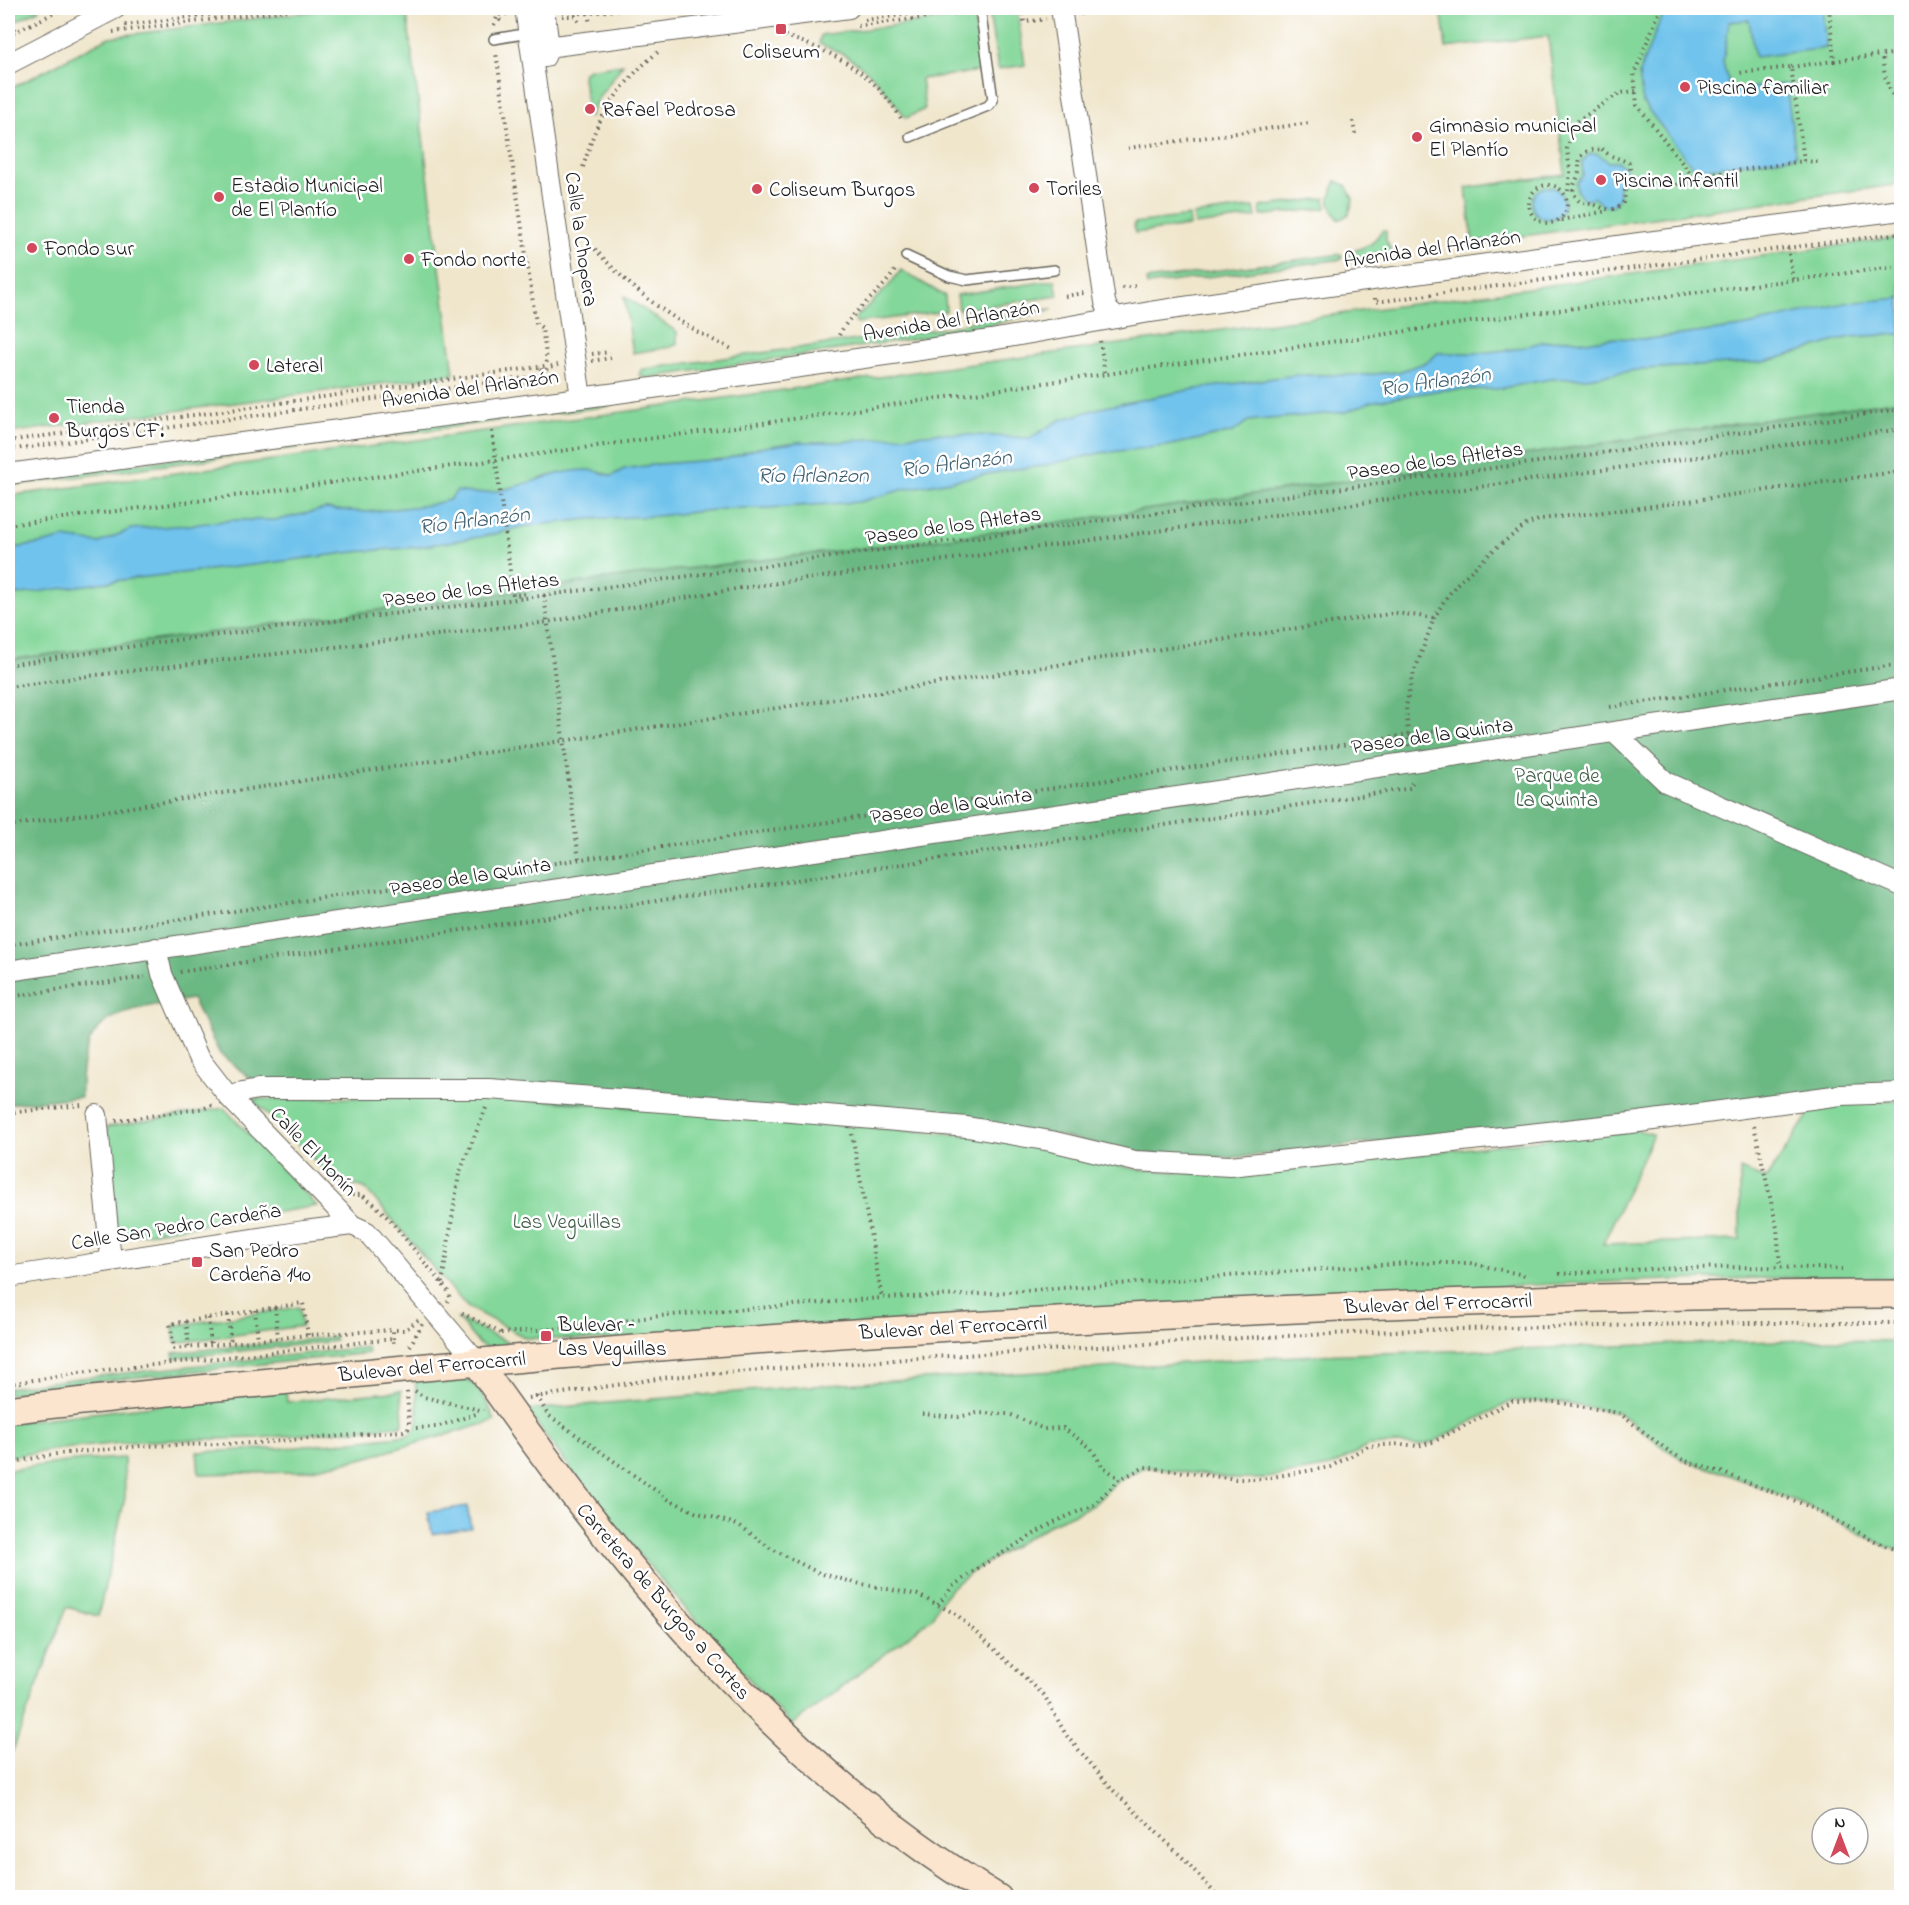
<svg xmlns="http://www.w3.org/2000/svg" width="1909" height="1905" font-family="'Indie Flower',sans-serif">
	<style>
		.green { fill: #83d79a; stroke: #507a5b; stroke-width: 1.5 }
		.forest { fill: #6ab882; stroke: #436a4f; stroke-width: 1.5 }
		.water { fill: #70c3ec; stroke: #467084; stroke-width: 1.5 }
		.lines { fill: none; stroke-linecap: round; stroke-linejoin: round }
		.lane-casing { stroke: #66635a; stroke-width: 12 }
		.street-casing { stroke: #66635a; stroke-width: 22 }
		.secondary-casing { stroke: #66635a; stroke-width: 30 }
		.path { stroke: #66635a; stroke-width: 4; stroke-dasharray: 1.5 4.5; stroke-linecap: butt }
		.lane { stroke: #fff; stroke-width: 9 }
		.street { stroke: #fff; stroke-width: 20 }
		.secondary { stroke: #fbe5cf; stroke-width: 27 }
		.path-bridge { stroke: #66635a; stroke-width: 4; stroke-dasharray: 1.5 4.5; stroke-linecap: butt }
		.poi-dot { fill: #d1495b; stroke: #fff; stroke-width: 2 }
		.labels { text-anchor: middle; stroke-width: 5; stroke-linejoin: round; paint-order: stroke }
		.poi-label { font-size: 21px; fill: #1c1c1c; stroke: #fff; text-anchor: start }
		.street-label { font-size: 21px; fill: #1c1c1c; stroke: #fff }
		.park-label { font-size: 21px; fill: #405d48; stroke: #fff }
		.water-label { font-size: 22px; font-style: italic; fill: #3e5f6f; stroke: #fff }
	</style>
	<rect width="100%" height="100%" fill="#fff"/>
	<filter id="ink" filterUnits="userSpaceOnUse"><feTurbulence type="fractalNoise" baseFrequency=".0167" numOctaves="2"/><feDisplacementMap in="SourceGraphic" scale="12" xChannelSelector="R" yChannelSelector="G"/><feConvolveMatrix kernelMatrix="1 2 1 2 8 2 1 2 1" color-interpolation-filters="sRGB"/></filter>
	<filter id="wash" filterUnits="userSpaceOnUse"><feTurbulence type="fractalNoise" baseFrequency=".008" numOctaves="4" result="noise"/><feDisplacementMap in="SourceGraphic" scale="24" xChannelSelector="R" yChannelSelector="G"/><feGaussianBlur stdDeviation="1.35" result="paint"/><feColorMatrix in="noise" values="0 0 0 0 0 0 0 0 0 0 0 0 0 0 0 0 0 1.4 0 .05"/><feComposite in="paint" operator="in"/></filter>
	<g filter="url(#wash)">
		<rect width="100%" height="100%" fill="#f0e6cc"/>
		<path class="green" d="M8 8H38L39 10 12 23 8 14Z
			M337 8H406L454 374 8 433V90L109 37Z
			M1441 8H1901V184L1473 243 1466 188 1565 174 1548 36 1446 48Z
			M1017 9 1025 65 998 69 989 13Z
			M974 15 981 71 921 79 925 109 906 118C880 83 863 58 819 44L821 35Z
			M623 64 597 100 589 118 583 78 584 72 589 69Z
			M1336 181 1346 185 1353 199 1349 214 1339 220C1327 203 1327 201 1336 181Z
			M1325 198 1326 208 1261 216 1260 207Z
			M1254 207 1256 217 1195 225 1193 215Z
			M1189 216 1190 226 1135 233 1134 223Z
			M1383 230 1386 231V240L1391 250 1390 252 1348 258 1347 254 1371 244Z
			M1901 237V400L966 536 652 573 8 660V496Z
			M1341 254 1342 259 1147 285 1146 280Z
			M901 270 945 296 946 311 856 323 855 318 887 288Z
			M1055 280 1058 296 959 310 957 295Z
			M624 296 677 332V344L671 347 633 353Z
			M1051 309H1053L966 331 646 378 639 375 641 370 645 369 951 327 982 319Z
			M609 400V406L8 486V481Z
			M489 1096 967 1135 1049 1149 1135 1169 1232 1176 1633 1129 1653 1134 1603 1244 1740 1240V1169L1766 1179 1813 1108 1840 1102 1901 1101V1278C1678 1275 1455 1288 1232 1302 1021 1314 809 1327 597 1340L526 1338 467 1307 365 1188 335 1180 252 1099Z
			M224 1108 317 1206 117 1238 107 1127Z
			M299 1307 302 1326 175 1343 173 1326Z
			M457 1318 515 1346 485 1347 478 1343Z
			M334 1337 335 1341 174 1358 173 1353Z
			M1813 1340 1901 1341V1552L1883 1545 1808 1506 1721 1472 1685 1461 1666 1449 1619 1413 1556 1402 1512 1401 1433 1442 1417 1446 1401 1444 1368 1446 1330 1467 1261 1479H1236L1145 1467 1120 1479 1093 1505 1052 1523 981 1566 953 1586 938 1605 932 1618 792 1725C697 1625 607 1522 527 1410L795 1387 1315 1355Z
			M367 1347 368 1353 80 1383 8 1394V1388L80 1378Z
			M460 1375C479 1383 488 1403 495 1421L361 1459 296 1472 199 1474 197 1452 289 1448 409 1435 416 1428 418 1414 415 1378Z
			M286 1390 287 1402 401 1391 403 1423 400 1426 259 1438 140 1441 53 1450 8 1457V1423Z
			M124 1458 125 1498 98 1616 67 1607 8 1763V1470L74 1461Z"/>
		<path class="forest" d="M1901 400V1086L1230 1158 1136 1153 1051 1134 254 1081 220 1054 192 999C122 1011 78 1010 81 1097L8 1104V660L652 573 966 536Z"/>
		<path class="water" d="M1665 8H1822L1826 48 1755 57 1749 20 1729 22 1723 62 1730 90 1786 84 1796 156 1695 170 1643 103 1639 73Z
			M1589 154H1598L1608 162H1618L1625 168 1626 178 1619 185V198L1613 205 1603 206 1594 198 1584 199 1577 192 1576 183 1583 175 1582 162Z
			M1532 203a16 16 0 1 1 32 0a16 16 0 1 1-32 0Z
			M1901 298V334L1850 337 1765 362 1643 369 1586 378 1551 379 1497 389 1441 390 1370 402 1346 412 1248 421 1233 432 1166 446 1100 453 1042 466 1016 469 956 480 905 489 859 502 768 508H732L658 516 589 519 520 527 491 535 418 547 354 552 253 565 129 579 8 596V549L45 543 64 538 99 543 131 529 190 525 233 520H278L325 509 368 512 429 505 449 500 457 491C506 501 544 469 590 470 597 471 605 474 612 476L624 469 659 464 726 459 758 448 798 442H839L937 433 1030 438 1060 420 1100 408 1189 390 1297 375H1361L1398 372 1427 362 1438 353H1480L1516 349 1542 342 1570 339 1587 342 1609 338 1649 339 1742 327 1845 303Z
			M467 1506 471 1528 432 1534 428 1512Z"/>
	</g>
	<g filter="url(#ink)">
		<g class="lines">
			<g class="lane-casing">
				<path id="lane" d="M494 39 529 33
					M910 137 988 106 993 100 980 8
					M906 256 949 276 967 280 1054 270"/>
			</g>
			<g class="street-casing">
				<path id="street" d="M525 8 581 398
					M544 8 549 47 545 57
					M1061 8 1105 302 1108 310 1117 318
					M531 49 849 8
					M8 64 116 8
					M8 474 617 393 991 340 1150 312 1286 292 1639 243 1902 210
					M1616 734 1666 782 1902 886
					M156 948 162 974 198 1057 229 1097 339 1211 352 1225 367 1232 476 1361
					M8 971C638 872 1271 787 1902 689
					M229 1097 237 1093 258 1089H489L780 1111 967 1127 1051 1141 1135 1161 1230 1166 1631 1123 1841 1095 1902 1093
					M97 1115 111 1261
					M8 1277 304 1231 352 1225"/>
			</g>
			<g class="secondary-casing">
				<path id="secondary" d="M476 1361C620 1566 780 1767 998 1898
					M8 1410C108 1397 210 1388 311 1378 529 1356 748 1339 967 1326 1278 1308 1590 1294 1902 1294"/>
			</g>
			<path class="path" d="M497 8 500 20 504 22
				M578 8 580 13 583 14 630 8
				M1022 8 1024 22 1046 19
				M1027 8 1035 11 1043 10
				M1661 8 1634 74 1637 105 1693 177 1804 161 1791 67 1739 73
				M588 13 590 24
				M1080 14 1130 8
				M562 16H575L580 24
				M8 18 15 31
				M865 20 955 8
				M125 25 267 8
				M494 25 498 15 507 14
				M858 26 967 12
				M113 32 304 8
				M8 35 65 8
				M785 36C836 53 874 72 902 120
				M1902 53 1882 55C1884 75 1887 92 1902 106
				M1834 61 1882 55
				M1791 67 1834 61 1829 8
				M1353 121 1355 134
				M1128 148 1309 123
				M1602 149C1611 158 1617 157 1629 163L1632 179C1630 182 1626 187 1625 191 1624 196 1626 199 1622 204 1611 214 1603 207 1592 204 1585 203 1580 204 1576 197 1569 187 1578 181 1579 171 1579 164 1578 159 1584 154 1589 149 1595 150 1602 149Z
				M1804 161 1818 162
				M583 167C588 152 592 136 599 123 614 95 634 71 658 52
				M1529 204a19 19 0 1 1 38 0a19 19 0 1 1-38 0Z
				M1677 185 1691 174
				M1568 191 1570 172 1567 149 1576 122 1620 93 1636 91
				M1561 220 1607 211
				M1788 248 1793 279
				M595 249C635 294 679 325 734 350
				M1122 288 1135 286
				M1065 296 1085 293
				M1375 298V302L1902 233
				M839 335C853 308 881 295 897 267
				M1100 341 1105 374
				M592 354 610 352
				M592 361 611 358
				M504 386 540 381 542 378 541 368
				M8 441 545 366 547 361 542 328 536 323 496 53
				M8 450 538 376 544 373 548 367 558 365
				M503 516 513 595 525 594V597
				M8 525 250 494 821 415 1512 316 1902 266
				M544 595 579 860
				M8 665 168 641 525 598 1553 460 1902 409
				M8 687 96 675 548 622 741 588 1902 429
				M1610 707 1902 664
				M1409 746 1406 707 1411 681 1434 618 1444 601 1457 584 1497 547 1526 525 1541 519 1639 508 1902 471
				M8 826 1396 613 1434 618
				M8 945 1442 730
				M180 972 1406 789 1410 788 1413 780
				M8 997 145 977
				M8 1113 81 1105
				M116 1121 205 1108 212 1105
				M1754 1126 1777 1228 1780 1267
				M852 1134 882 1298
				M352 1195H362L374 1204 390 1220 448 1291 450 1297 448 1302
				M1559 1274C1654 1268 1748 1265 1842 1269
				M442 1283 459 1174 486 1108
				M275 1307 278 1338
				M255 1310 258 1340
				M462 1313 501 1333
				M228 1315 231 1343
				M208 1318 211 1345
				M186 1321 189 1347
				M501 1333 577 1327 659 1316 882 1298 966 1295 1408 1263H1470L1528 1276
				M308 1335 303 1303 170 1324 174 1349 308 1335 393 1330
				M393 1339V1330H405L418 1320
				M410 1346 422 1324
				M8 1384 79 1373 393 1339 394 1347
				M415 1391 424 1397 484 1411
				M537 1396 548 1415 668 1499 695 1512 739 1525 770 1548 819 1573 856 1583 918 1595 956 1614 1044 1695 1066 1735 1114 1791 1184 1859 1219 1898
				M529 1398 670 1377 933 1357 1243 1338 1416 1330 1740 1323H1902
				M922 1414 958 1417 977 1413 1009 1414 1044 1429 1063 1428 1091 1448 1102 1466 1120 1479
				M416 1428 436 1427 479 1413
				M8 1463 57 1454 141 1446 256 1443 403 1431 408 1429 409 1425 407 1391
				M938 1605 953 1586 981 1566 1052 1523 1093 1505 1120 1479 1145 1467 1236 1479H1261L1330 1467 1368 1446 1401 1444 1417 1446 1433 1442 1512 1401 1556 1402 1619 1413 1666 1449 1685 1461 1721 1472 1808 1506 1883 1545 1902 1552"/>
			<use href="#lane" class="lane"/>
			<use href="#street" class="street"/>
			<use href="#secondary" class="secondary"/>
			<path class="path-bridge" d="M492 431 503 516"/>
		</g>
	</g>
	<g class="poi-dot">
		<rect x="775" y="23" width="12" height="12" rx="3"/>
		<circle cx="1685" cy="87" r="6"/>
		<circle cx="590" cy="109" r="6"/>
		<circle cx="1417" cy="137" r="6"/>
		<circle cx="1601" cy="180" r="6"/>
		<circle cx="1034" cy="188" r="6"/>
		<circle cx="757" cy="189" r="6"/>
		<circle cx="219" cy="197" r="6"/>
		<circle cx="32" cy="248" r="6"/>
		<circle cx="409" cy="259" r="6"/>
		<circle cx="254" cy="365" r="6"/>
		<circle cx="54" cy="418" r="6"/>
		<rect x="191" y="1256" width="12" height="12" rx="3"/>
		<rect x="540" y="1330" width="12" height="12" rx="3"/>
	</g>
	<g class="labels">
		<g class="poi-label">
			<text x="781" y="58" text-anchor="middle">Coliseum</text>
			<text x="1697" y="94">Piscina familiar</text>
			<text x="602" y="116">Rafael Pedrosa</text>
			<text x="1429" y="132">Gimnasio municipal<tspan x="1429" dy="24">El Plantío</tspan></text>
			<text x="1613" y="187">Piscina infantil</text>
			<text x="231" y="192">Estadio Municipal<tspan x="231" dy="24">de El Plantío</tspan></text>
			<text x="1046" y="195">Toriles</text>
			<text x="769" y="196">Coliseum Burgos</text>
			<text x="44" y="255">Fondo sur</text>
			<text x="421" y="266">Fondo norte</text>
			<text x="266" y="372">Lateral</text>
			<text x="66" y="413">Tienda<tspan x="66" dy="24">Burgos CF.</tspan></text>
			<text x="209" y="1257">San Pedro<tspan x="209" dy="24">Cardeña 140</tspan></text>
			<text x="558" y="1331">Bulevar –<tspan x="558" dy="24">Las Veguillas</tspan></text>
		</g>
		<g class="street-label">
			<text transform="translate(582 239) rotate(82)" y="7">Calle la Chopera</text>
			<text transform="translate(1432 248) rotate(-8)" y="7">Avenida del Arlanzón</text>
			<text transform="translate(951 320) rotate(-9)" y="7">Avenida del Arlanzón</text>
			<text transform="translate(470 388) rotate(-8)" y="7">Avenida del Arlanzón</text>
			<text transform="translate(1435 460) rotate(-8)" y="7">Paseo de los Atletas</text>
			<text transform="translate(953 525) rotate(-8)" y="7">Paseo de los Atletas</text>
			<text transform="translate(471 589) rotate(-7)" y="7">Paseo de los Atletas</text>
			<text transform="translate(1432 735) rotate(-8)" y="7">Paseo de la Quinta</text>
			<text transform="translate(951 805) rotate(-8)" y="7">Paseo de la Quinta</text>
			<text transform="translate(470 876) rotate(-9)" y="7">Paseo de la Quinta</text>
			<text transform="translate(314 1151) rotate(46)" y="7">Calle El Monín</text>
			<text transform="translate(176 1226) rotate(-9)" y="7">Calle San Pedro Cardeña</text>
			<text transform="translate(1438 1303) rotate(-2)" y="7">Bulevar del Ferrocarril</text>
			<text transform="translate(953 1327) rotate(-3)" y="7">Bulevar del Ferrocarril</text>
			<text transform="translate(432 1366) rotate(-5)" y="7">Bulevar del Ferrocarril</text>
			<text transform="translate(664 1601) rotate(49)" y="7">Carretera de Burgos a Cortes</text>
		</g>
		<g class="park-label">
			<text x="1557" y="782">Parque de<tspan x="1557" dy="24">La Quinta</tspan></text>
			<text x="567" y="1228">Las Veguillas</text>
		</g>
		<g class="water-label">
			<text transform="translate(1435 380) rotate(-8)" y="8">Río Arlanzón</text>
			<text transform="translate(956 462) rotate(-7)" y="8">Río Arlanzón</text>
			<text x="813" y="482">Río Arlanzon</text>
			<text transform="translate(474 519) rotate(-7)" y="8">Río Arlanzón</text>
		</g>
	</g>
	<rect width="1909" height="1905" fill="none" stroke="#fff" stroke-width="30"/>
	<g transform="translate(1840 1836)"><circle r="28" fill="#ffffff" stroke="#a4a4a4" stroke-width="1.5"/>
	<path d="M0-4.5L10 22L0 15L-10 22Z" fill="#d1495b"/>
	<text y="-9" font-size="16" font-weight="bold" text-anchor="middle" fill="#1c1c1c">N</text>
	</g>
</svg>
